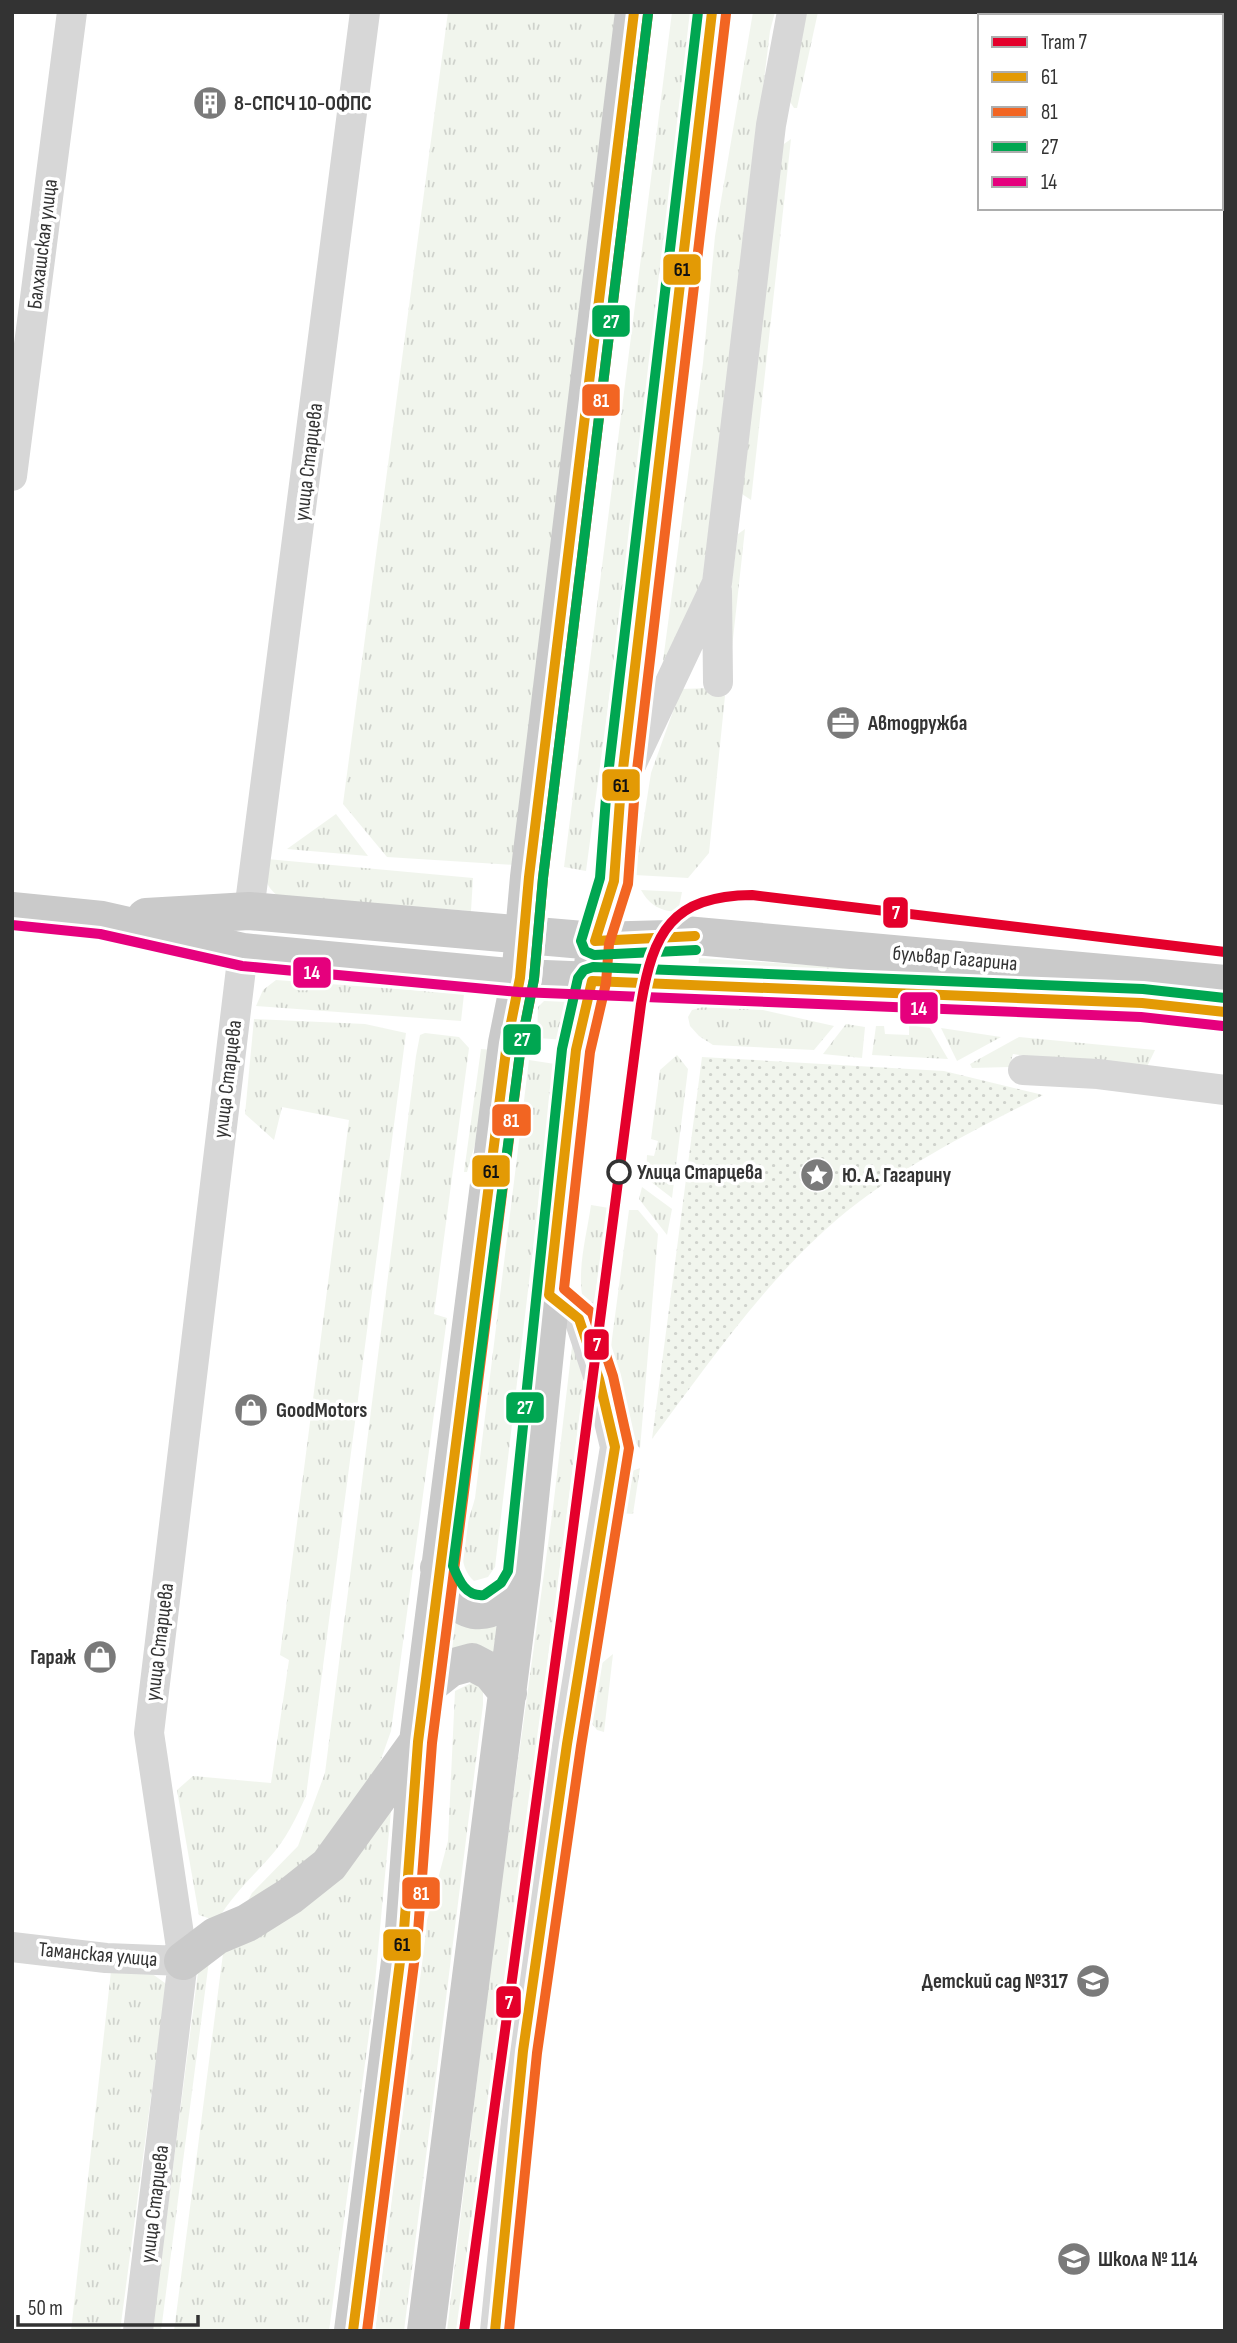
<svg xmlns="http://www.w3.org/2000/svg" width="1237" height="2343" font-family="'Sofia Sans Condensed',sans-serif">
	<style>
		.grass { fill: url(#grass-tufts) }
		.park { fill: url(#park-dots) }
		.lines { fill: none; stroke-linecap: round; stroke-linejoin: round }
		.minor { stroke: #d7d7d7; stroke-width: 30 }
		.major { stroke: #cacaca; stroke-width: 38 }
		.bus-1-casing { stroke: #fff; stroke-width: 16 }
		.bus-2-casing { stroke: #fff; stroke-width: 16 }
		.bus-3-casing { stroke: #fff; stroke-width: 16 }
		.bus-4-casing { stroke: #fff; stroke-width: 16 }
		.bus-1 { stroke: #e39a05; stroke-width: 10 }
		.bus-2 { stroke: #f26522; stroke-width: 10 }
		.bus-3 { stroke: #00a651; stroke-width: 10 }
		.bus-4 { stroke: #e5007d; stroke-width: 10 }
		.tram-1-casing { stroke: #fff; stroke-width: 16 }
		.tram-1 { stroke: #e4002b; stroke-width: 10 }
		.stop-dot { fill: #fff; stroke: #333; stroke-width: 3.5 }
		.labels { text-anchor: middle; stroke-width: 7; stroke-linejoin: round; paint-order: stroke }
		.poi-label { font-size: 21px; font-weight: bold; fill: #333; stroke: #fff; text-anchor: start }
		.street-label { font-size: 21px; fill: #333; stroke: #fff }
		.stop-label { font-size: 21px; font-weight: bold; fill: #333; stroke: #fff; text-anchor: start }
		.line-badge { stroke: #fff; stroke-width: 2.5 }
		.badge-label { font-size: 19px; text-anchor: middle; font-weight: bold; fill: #fff }
		.pale-badge-label { font-size: 19px; text-anchor: middle; font-weight: bold; fill: #111 }
	</style>
	<defs>
		<pattern id="grass-tufts" width="24" height="20" patternUnits="userSpaceOnUse" patternTransform="scale(1.75)"><rect width="24" height="20" fill="#f1f5ed"/><path d="M3 7l-1-3M5 7V3M7 7l1-3M15 17l-1-3M17 17v-4M19 17l1-3" fill="none" stroke="#cfd2cc"/></pattern>
		<pattern id="park-dots" width="8" height="8" patternUnits="userSpaceOnUse" patternTransform="scale(1.75)"><rect width="8" height="8" fill="#f1f5ed"/><path d="M2 2h.1M6 6h.1" fill="none" stroke="#cfd2cc" stroke-width="1.8" stroke-linecap="round"/></pattern>
	</defs>
	<rect width="100%" height="100%" fill="#fff"/>
	<path class="grass" d="M448 12H624L514 865 387 857 343 804Z
		M672 12H704L648 407 586 871 564 867Z
		M753 12H775L770 31 703 578 662 668 703 363 715 236Z
		M804 12H818L797 108H794L787 97Z
		M791 139 751 500 742 494 781 146Z
		M745 529 730 666 727 619 738 534Z
		M711 688 722 691 725 696 709 853 688 878 635 875 651 773 681 689Z
		M336 814 368 856 287 849Z
		M267 859 473 878 471 911 279 897C264 885 264 877 267 859Z
		M641 890 682 892 678 912C661 911 650 906 641 890Z
		M699 958 1145 987 698 968Z
		M276 980 464 994 461 1021 256 1006 263 990Z
		M554 997 564 999 572 1006 567 1040 537 1038 538 1007 546 999Z
		M703 1007 763 1010 834 1026 814 1050 713 1045 699 1036 690 1026 688 1017 692 1010Z
		M254 1019 365 1024 406 1033 306 1796C296 1818 286 1840 269 1858 250 1879 232 1896 217 1921L199 1915 177 1790 193 1776 271 1783 289 1660 280 1655 349 1120 282 1107 274 1140 245 1114Z
		M846 1024 865 1027 862 1058 823 1054Z
		M909 1025 930 1028 948 1059 872 1055 876 1026H884L885 1034 909 1035Z
		M941 1028 1001 1037 957 1061Z
		M425 1033 459 1037 469 1048 434 1314 447 1318 391 1731 379 1765 339 1837 244 1908 252 1893 298 1846 325 1773 416 1056 420 1035Z
		M1019 1037 1155 1050 1145 1071 1013 1054 1009 1067 972 1068 970 1064Z
		M481 1049 494 1050 482 1120 467 1172H464Z
		M677 1055 688 1069 672 1198 646 1178 647 1155 654 1156 658 1141 651 1139 660 1070Z
		M529 1060 555 1064 495 1567 488 1577 474 1581C451 1560 468 1525 475 1498Z
		M642 1187 672 1209 667 1235 639 1199Z
		M591 1205 609 1208 591 1320C571 1288 586 1241 591 1205Z
		M629 1210H638L658 1234 640 1449 625 1427 608 1369Z
		M573 1338 583 1365V1388L461 2331H447L495 1929 553 1508Z
		M640 1468 633 1514 619 1513 624 1474Z
		M453 1608 502 1616 505 1664 449 1657Z
		M613 1654 604 1732 597 1730 589 1720 596 1668Z
		M475 1681 483 1691V1705L404 2331H375L426 1924 448 1841 455 1691Z
		M392 1800 373 2004 329 2331H174L224 1946Z
		M210 1953 161 2331H152L198 1972Z
		M111 1971 151 1973 165 1983V2018L153 2082 120 2331H71Z"/>
	<path class="park" d="M702 1057 944 1071 1043 1095C967 1134 889 1172 825 1230 758 1291 706 1367 652 1439Z"/>
	<g class="lines">
		<path class="minor" d="M12 476 72 12
			M717 591 718 682
			M630 767 717 583 771 125 792 12
			M249 911 365 12
			M1023 1070 1098 1074 1225 1090
			M12 1947 106 1958 183 1961
			M138 2331 183 1961 149 1733 243 952
			M495 2331 523 2051 567 1744 615 1447 599 1379 579 1319 549 1295"/>
		<path class="major" d="M12 911 102 920 243 952 520 978 1142 1003 1225 1012
			M146 917 249 911 595 941 669 939 685 935 1225 984
			M439 1568C456 1622 495 1624 522 1576
			M426 1687 450 1668 472 1662 491 1672 508 1693
			M183 1961 216 1936 247 1923 290 1896 329 1865 418 1742
			M353 2331 404 1930 418 1742 507 1043 520 978 529 877 634 12
			M426 2331 522 1576 576 1050 592 981 595 941 614 881 621 786 712 12"/>
		<g class="bus-1-casing">
			<path id="bus-1" d="M695 936 595 941 614 881 621 786 712 12
				M353 2331 404 1930 418 1742 507 1043 520 978 529 877 634 12
				M495 2331 523 2051 567 1744 615 1447 599 1379 579 1319 549 1295 576 1050 592 981 1142 1003 1225 1012"/>
		</g>
		<g class="bus-2-casing">
			<path id="bus-2" d="M367 2331 418 1932 432 1743 521 1045 534 979 543 878 648 14
				M509 2331 537 2053 581 1746 629 1448 613 1376 592 1313 564 1289 590 1052 606 983 609 944 628 884 635 787 726 14"/>
		</g>
		<g class="bus-3-casing">
			<path id="bus-3" d="M648 14 543 878 534 979 521 1045 453 1566C459 1581 466 1597 484 1595L501 1583 508 1571 562 1049 578 978 584 970 593 967 1143 989 1225 998
				M696 950 594 955 585 951 581 941 600 878 607 784 698 12"/>
		</g>
		<g class="bus-4-casing">
			<path id="bus-4" d="M12 925 100 934 242 966 519 992 1141 1017 1223 1026"/>
		</g>
		<use href="#bus-1" class="bus-1"/>
		<use href="#bus-2" class="bus-2"/>
		<use href="#bus-3" class="bus-3"/>
		<use href="#bus-4" class="bus-4"/>
		<g class="tram-1-casing">
			<path id="tram-1" d="M464 2331 563 1606 641 1004C653 932 672 896 752 895L1225 952"/>
		</g>
		<use href="#tram-1" class="tram-1"/>
	</g>
	<defs>
		<g id="building-disc" transform="scale(1.75)"><circle r="9.5" fill="#7a7a7a" stroke="#fff"/><path d="M-4-6H4V6H1V3H-1V6H-4ZM-2.5-4.3h1.7v1.8h-1.7ZM.8-4.3h1.7v1.8H.8ZM-2.5-1h1.7V.8h-1.7ZM.8-1h1.7V.8H.8Z" fill="#fff"/></g>
		<g id="office-disc" transform="scale(1.75)"><circle r="9.5" fill="#7a7a7a" stroke="#fff"/><path d="M-6-3h4V-5.5h4V-3h4V5H-6ZM-1-4.5V-3h2v-1.5ZM-6 0V1H6V0Z" fill="#fff"/></g>
		<g id="sight-disc" transform="scale(1.75)"><circle r="9.5" fill="#7a7a7a" stroke="#fff"/><path d="M0-6L1.8-2.2L6-1.7L2.9 1.2L3.7 5.4L0 3.3L-3.7 5.4L-2.9 1.2L-6-1.7L-1.8-2.2Z" fill="#fff"/></g>
		<g id="shop-disc" transform="scale(1.75)"><circle r="9.5" fill="#7a7a7a" stroke="#fff"/><path d="M-5-2.5h2.3a2.7 3.5 0 0 1 5.4 0H5L5.5 6h-11ZM-1.5-2.5h3a1.5 2.3 0 0 0-3 0Z" fill="#fff"/></g>
		<g id="school-disc" transform="scale(1.75)"><circle r="9.5" fill="#7a7a7a" stroke="#fff"/><path d="M0-5L7-2L0 1L-7-2ZM-4 1L0 2.5L4 1V4Q0 6-4 4Z" fill="#fff"/></g>
	</defs>
	<g fill-rule="evenodd">
		<use href="#building-disc" x="210" y="103"/>
		<use href="#office-disc" x="843" y="723"/>
		<use href="#sight-disc" x="817" y="1175"/>
		<use href="#shop-disc" x="251" y="1410"/>
		<use href="#shop-disc" x="100" y="1657"/>
		<use href="#school-disc" x="1093" y="1981"/>
		<use href="#school-disc" x="1074" y="2259"/>
	</g>
	<circle class="stop-dot" cx="619" cy="1172" r="11"/>
	<g class="labels">
		<g class="poi-label">
			<text x="234" y="110">8-СПСЧ 10-ОФПС</text>
			<text x="868" y="730">Автодружба</text>
			<text x="842" y="1182">Ю. А. Гагарину</text>
			<text x="276" y="1417">GoodMotors</text>
			<text x="76" y="1664" text-anchor="end">Гараж</text>
			<text x="1068" y="1988" text-anchor="end">Детский сад №317</text>
			<text x="1098" y="2266">Школа № 114</text>
		</g>
		<g class="street-label">
			<text transform="translate(42 244) rotate(-83)" y="7">Балхашская улица</text>
			<text transform="translate(308 462) rotate(-83)" y="7">улица Старцева</text>
			<text transform="translate(955 958) rotate(5)" y="7">бульвар Гагарина</text>
			<text transform="translate(227 1079) rotate(-83)" y="7">улица Старцева</text>
			<text transform="translate(159 1642) rotate(-83)" y="7">улица Старцева</text>
			<text transform="translate(98 1954) rotate(5)" y="7">Таманская улица</text>
			<text transform="translate(154 2204) rotate(-83)" y="7">улица Старцева</text>
		</g>
		<g class="stop-label">
			<text x="637" y="1179">Улица Старцева</text>
		</g>
	</g>
	<g class="line-badge">
		<rect x="662" y="253" width="40" height="33" rx="7" fill="#e39a05"/>
		<rect x="591" y="304" width="40" height="34" rx="7" fill="#00a651"/>
		<rect x="581" y="383" width="40" height="34" rx="7" fill="#f26522"/>
		<rect x="601" y="768" width="40" height="34" rx="7" fill="#e39a05"/>
		<rect x="882" y="896" width="27" height="33" rx="7" fill="#e4002b"/>
		<rect x="292" y="956" width="40" height="33" rx="7" fill="#e5007d"/>
		<rect x="899" y="991" width="40" height="34" rx="7" fill="#e5007d"/>
		<rect x="502" y="1023" width="40" height="33" rx="7" fill="#00a651"/>
		<rect x="491" y="1103" width="41" height="34" rx="7" fill="#f26522"/>
		<rect x="471" y="1154" width="40" height="34" rx="7" fill="#e39a05"/>
		<rect x="583" y="1328" width="27" height="33" rx="7" fill="#e4002b"/>
		<rect x="505" y="1391" width="40" height="33" rx="7" fill="#00a651"/>
		<rect x="401" y="1876" width="40" height="34" rx="7" fill="#f26522"/>
		<rect x="382" y="1928" width="40" height="34" rx="7" fill="#e39a05"/>
		<rect x="495" y="1985" width="27" height="34" rx="7" fill="#e4002b"/>
	</g>
	<g class="badge-label">
		<text x="611" y="328">27</text>
		<text x="601" y="407">81</text>
		<text x="896" y="919">7</text>
		<text x="312" y="979">14</text>
		<text x="919" y="1015">14</text>
		<text x="522" y="1046">27</text>
		<text x="511" y="1127">81</text>
		<text x="597" y="1351">7</text>
		<text x="525" y="1414">27</text>
		<text x="421" y="1900">81</text>
		<text x="509" y="2009">7</text>
	</g>
	<g class="pale-badge-label">
		<text x="682" y="276">61</text>
		<text x="621" y="792">61</text>
		<text x="491" y="1178">61</text>
		<text x="402" y="1951">61</text>
	</g>
	<rect width="1237" height="2343" fill="none" stroke="#333333" stroke-width="28"/>
	<rect x="978" y="14" width="245" height="196" fill="#ffffff" stroke="#adadad" stroke-width="2"/>
	<rect x="992" y="37" width="35" height="10" fill="#e4002b" stroke="#adadad" stroke-width="2"/>
	<text x="1041" y="49" font-size="21" fill="#333333">Tram 7</text>
	<rect x="992" y="72" width="35" height="10" fill="#e39a05" stroke="#adadad" stroke-width="2"/>
	<text x="1041" y="84" font-size="21" fill="#333333">61</text>
	<rect x="992" y="107" width="35" height="10" fill="#f26522" stroke="#adadad" stroke-width="2"/>
	<text x="1041" y="119" font-size="21" fill="#333333">81</text>
	<rect x="992" y="142" width="35" height="10" fill="#00a651" stroke="#adadad" stroke-width="2"/>
	<text x="1041" y="154" font-size="21" fill="#333333">27</text>
	<rect x="992" y="177" width="35" height="10" fill="#e5007d" stroke="#adadad" stroke-width="2"/>
	<text x="1041" y="189" font-size="21" fill="#333333">14</text>
	<path d="M18 2315v10h180v-10" fill="none" stroke="#333333" stroke-width="3.5"/>
	<text x="28" y="2315" font-size="21" fill="#333333" stroke="#ffffff" stroke-width="5" paint-order="stroke">50 m</text>
</svg>
